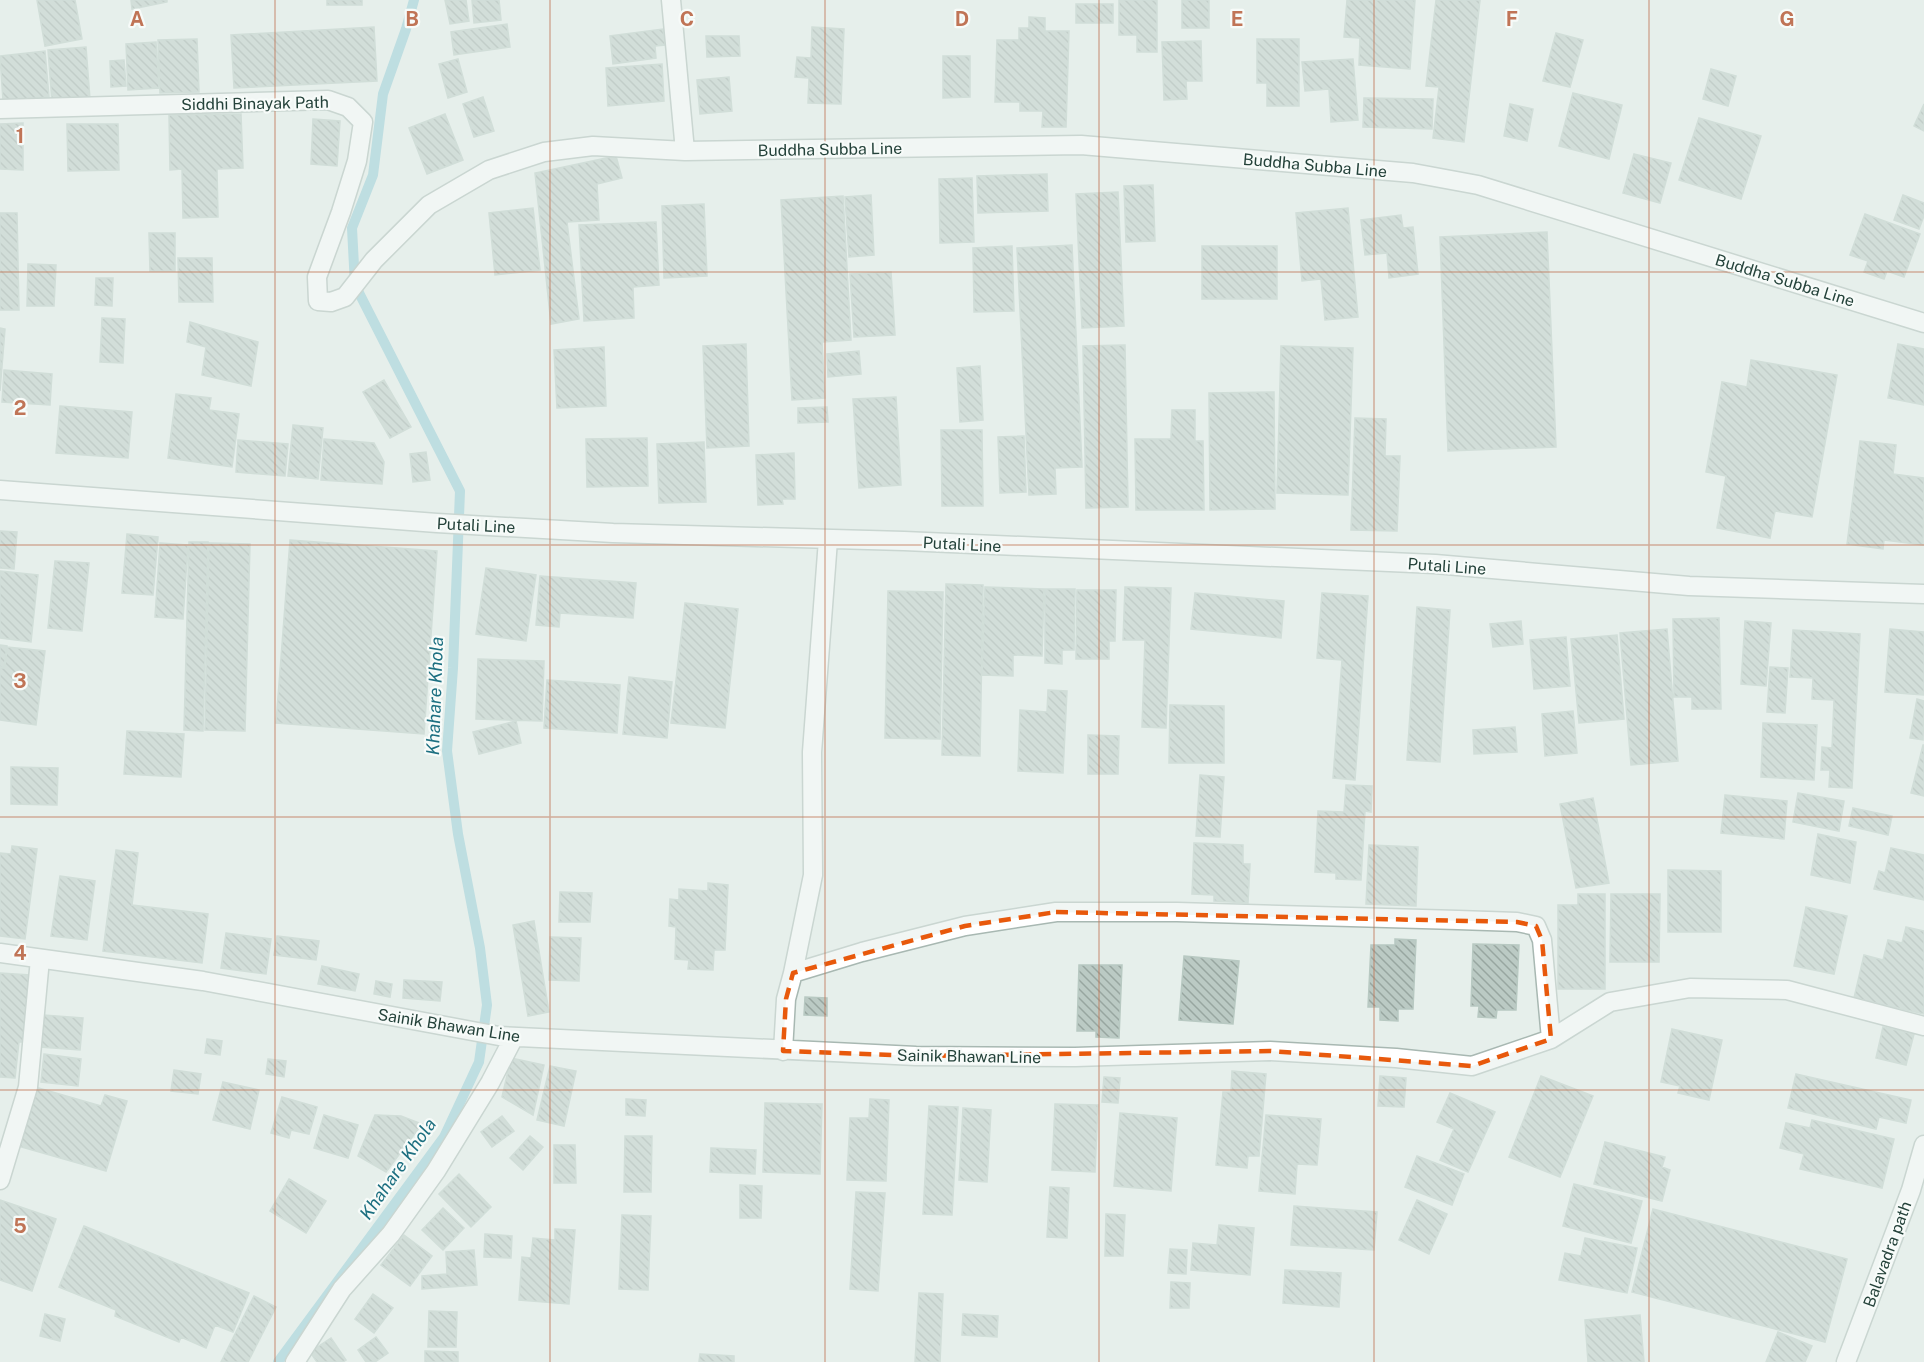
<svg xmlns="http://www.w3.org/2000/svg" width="1924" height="1362" font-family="'Public Sans',sans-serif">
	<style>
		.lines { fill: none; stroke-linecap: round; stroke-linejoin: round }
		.stream { stroke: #8ec9d4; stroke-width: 10 }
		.building { fill: url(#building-back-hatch); stroke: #b8c9c2; stroke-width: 1.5 }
		.minor-casing { stroke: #a8b8b2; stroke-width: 21 }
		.minor { stroke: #fff; stroke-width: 18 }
		.marked { fill: none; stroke: #e8590c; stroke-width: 4.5; stroke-dasharray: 12 8; stroke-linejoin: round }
		.grid { fill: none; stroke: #c07456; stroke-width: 1.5; stroke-opacity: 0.55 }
		.labels { text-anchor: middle; stroke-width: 4.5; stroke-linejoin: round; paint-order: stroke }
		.street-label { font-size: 16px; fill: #24423a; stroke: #f7fbf9 }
		.water-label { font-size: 18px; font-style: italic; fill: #1c6f80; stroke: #f7fbf9 }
		.grid-label { font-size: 20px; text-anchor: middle; font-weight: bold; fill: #c07456; stroke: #f7fbf9; stroke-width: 4.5; stroke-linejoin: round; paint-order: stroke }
	</style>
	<defs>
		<pattern id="building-back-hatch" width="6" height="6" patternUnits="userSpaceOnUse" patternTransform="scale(1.5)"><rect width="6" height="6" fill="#bbcac4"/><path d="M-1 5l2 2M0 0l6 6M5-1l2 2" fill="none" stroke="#98a6a0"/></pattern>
	</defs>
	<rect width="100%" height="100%" fill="#e6efeb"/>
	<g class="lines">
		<path class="stream" d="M278 1362 444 1137 479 1062 487 1005 480 948 458 834 447 751 453 668 460 491 355 285 352 228 373 175 383 94 406 29 414 0"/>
	</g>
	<path class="building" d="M37 0H75L82 39 45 46Z
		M131 0H167V2L132 9Z
		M327 0H362V5H327Z
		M445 0H466L469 21 450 24Z
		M472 0H499L501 20 474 23Z
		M1119 0H1157V52H1137V35H1119Z
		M1182 0H1209V28H1182Z
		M1347 0H1415L1410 69 1359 65 1360 38 1344 37Z
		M1436 0H1480L1464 142 1433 138 1439 87 1426 86Z
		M1076 4H1113V23H1076Z
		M1029 17 1045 18V31H1069L1066 127H1042L1043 111H1020V102H995L997 40H1019V28H1029Z
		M507 24 510 47 454 55 451 32Z
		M374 27 377 81 234 88 231 35Z
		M812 27 844 29 841 104 808 103 809 78 795 77 797 57 811 58Z
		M663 29 665 45 655 46 656 58 613 64 610 36Z
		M1556 33 1583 40 1570 87 1543 81Z
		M706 36H739L740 56 707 57Z
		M197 39 199 92 160 93 158 40Z
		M1257 39H1299V106H1267V83H1257Z
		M1201 41 1202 81H1186L1187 99 1164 100 1162 42Z
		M156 42 159 88 128 90 126 44Z
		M86 47 90 99 52 102 48 50Z
		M45 51 49 97 3 101 0 56Z
		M943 56H970V97L943 98Z
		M458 59 467 92 448 98 439 64Z
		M1353 59 1358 120 1331 122 1329 89 1305 91 1302 62Z
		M124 60 126 86 111 87 110 61Z
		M662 64 664 101 608 106 606 68Z
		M1711 69 1736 76 1728 106 1703 99Z
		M729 77 732 111 700 114 697 80Z
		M1573 93 1622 105 1609 159 1559 146Z
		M483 97 494 131 474 137 463 104Z
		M1364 98 1433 99 1432 129 1363 127Z
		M1510 104 1533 109 1527 141 1504 136Z
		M1924 104V131L1914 126Z
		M241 114 243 168 217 169 218 217 183 218 182 169 170 170 169 115Z
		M445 114 463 160 427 174 409 128Z
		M1699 118 1761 136 1741 199 1679 180Z
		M313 119 340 121 337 166 311 164Z
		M23 123V170L0 169V124Z
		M67 124H118L119 170 68 171Z
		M1634 154 1671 163 1660 203 1623 193Z
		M616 156 622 178 597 184 599 220 567 222 579 319 551 324 535 173Z
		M1047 174 1048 211 978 213 977 176Z
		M972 178 974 242 940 243 939 179Z
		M1153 185 1155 241 1126 242 1124 186Z
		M1118 192 1124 326 1082 328 1076 194Z
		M871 195 874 255 849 257 845 197Z
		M1903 195 1924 203V216L1919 229 1894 220Z
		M843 196 851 340 822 342 825 398 792 400 781 200Z
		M704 204 707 276 664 278 662 206Z
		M533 208 540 270 495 275 489 213Z
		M1348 208 1358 317 1325 320 1321 279 1302 281 1296 213Z
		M0 213H17L19 310H0Z
		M1865 214 1920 234 1904 277 1887 271 1884 279 1864 272 1868 261 1850 255Z
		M1401 215 1403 228 1413 227 1418 274 1389 278 1387 253 1365 255 1361 220Z
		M656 222 659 285 633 287 634 318 584 321 579 225Z
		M1547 232 1556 447 1448 451 1440 237Z
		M149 233H175V271H150Z
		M1072 245 1082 467 1055 468 1056 494 1029 495 1017 248Z
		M1012 246 1014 311 974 312 973 248Z
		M1202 246H1277V299H1202Z
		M178 258H212L213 302H179Z
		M28 264 56 265 54 306H27Z
		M891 272 895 335 854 337 850 274Z
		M96 278H113L112 306 95 305Z
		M102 318 125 319 123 363 100 362Z
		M190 322 258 342 251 386 202 375 206 347 187 342Z
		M0 328 5 329 0 391Z
		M746 344 749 446 707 448 703 346Z
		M1898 344 1924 349V405L1888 398Z
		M1125 345 1128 507 1086 508 1083 346Z
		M1281 346 1353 348 1348 495 1277 493Z
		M604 347 606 406 557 408 554 350Z
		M859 351 861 374 828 377 827 354Z
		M1751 360 1837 375 1812 517 1775 511 1770 538 1717 528 1726 476 1706 472 1722 382 1747 387Z
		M980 366 983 420 960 422 957 368Z
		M4 370 52 374 50 405 2 402Z
		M384 380 411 427 390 438 363 392Z
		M1274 392 1275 509 1210 510 1209 393Z
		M176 394 211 398 209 410 239 414 232 467 168 458Z
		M896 397 901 485 859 488 853 399Z
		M60 406 132 412 128 458 56 453Z
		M827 407 828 422 798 423V408Z
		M1172 410H1195V441H1203L1204 510H1136L1135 439H1171Z
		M1355 418 1386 419 1385 456H1400L1397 531 1351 530Z
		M293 425 323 428 318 479 288 476Z
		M941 430H982L983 506H942Z
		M1024 436 1026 492 1000 493 998 437Z
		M647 438 648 486 587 487 586 439Z
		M324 439 374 443 384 462 382 484 321 480Z
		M238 440 288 444 285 476 236 472Z
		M1860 441 1896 445 1893 474 1924 478 1923 545 1884 540 1883 549 1847 544Z
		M704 442 706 502 659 503 657 444Z
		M426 452 430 480 413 482 410 454Z
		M794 453 795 499H782L783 504 758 505 756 455Z
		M0 531 17 532 14 569 0 568Z
		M127 534 158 537 153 595 122 593Z
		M290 540 437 551 424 734 276 723Z
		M189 542H208L203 731 184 730Z
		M160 543 188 545 183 619 155 617Z
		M209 543 250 544 245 731 205 730Z
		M55 561 89 563 82 631 48 628Z
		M486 568 536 575 526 641 476 634Z
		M0 571 38 575 31 642 0 638Z
		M540 576 636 583 633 618 560 613 559 627 536 625Z
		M946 584 983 585 980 756 942 755Z
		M985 587 1044 589 1042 656 1013 655V676L982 675Z
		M1125 587 1171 588 1166 728 1142 727 1145 640H1123Z
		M1045 589H1075L1074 650H1062V664L1045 663Z
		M1077 590H1116L1115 641H1109V659H1076Z
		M888 591 943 592 940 739 885 738Z
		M1195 593 1284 601 1281 638 1191 629Z
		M1322 593 1368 596 1355 780 1333 778 1342 660 1317 658Z
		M685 603 738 609 725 728 671 723Z
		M1417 607 1450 610 1440 762 1407 760Z
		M1719 618 1721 709H1692V697H1674L1673 619Z
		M1521 621 1523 644 1493 647 1490 624Z
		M1745 621 1771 623 1766 686 1741 684Z
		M1667 629 1678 761 1631 765 1620 633Z
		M1890 629 1924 632V695L1885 692Z
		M1793 630 1860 634 1852 788 1829 787 1830 770H1821L1822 747 1832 748 1834 700 1812 699 1813 678 1790 677Z
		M1617 635 1624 719 1579 723 1571 639Z
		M1566 637 1570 686 1534 689 1530 640Z
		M0 645 7 646 4 668H0Z
		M7 647 45 651 36 725 0 720V667H5Z
		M478 659 544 661 542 721 476 719Z
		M1770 667 1788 668 1785 713 1767 712Z
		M629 677 672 682 667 738 623 734Z
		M547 680 620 685 617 733 544 728Z
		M1048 690 1067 691 1063 773 1018 771 1020 710 1047 712Z
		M1917 699 1924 701 1923 740 1910 738Z
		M1170 705 1224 706V763H1169Z
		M1573 711 1577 753 1545 756 1542 714Z
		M516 721 521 743 479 754 473 732Z
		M1763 723 1817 725 1814 780 1761 777Z
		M1515 727 1517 752 1474 754 1473 730Z
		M127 731 184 734 181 777 124 774Z
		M1088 735 1119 736 1118 774H1088Z
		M1923 745H1924V796L1911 793Z
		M11 767 58 768 57 805 11 804Z
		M1200 775 1224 777 1220 837 1196 836Z
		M1346 785 1372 786 1371 812 1365 811 1361 880 1336 879V873L1315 872 1318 811 1344 812Z
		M1798 793 1844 801 1839 831 1793 822Z
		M1725 795 1787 801 1784 839 1721 833Z
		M1593 798 1609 883 1576 888 1560 804Z
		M1853 808 1892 816 1888 835 1849 826Z
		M1818 834 1856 842 1850 883 1811 875Z
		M1194 843 1243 845V864H1250L1248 903 1214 901V895L1192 894Z
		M1369 845 1418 847 1416 906 1366 904Z
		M12 846 37 849 25 939 0 936V853L11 854Z
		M1891 848 1924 855V900L1874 889 1879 871 1885 873Z
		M116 850 138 853 132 905 208 914 202 963 103 951Z
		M1668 870 1721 871V932H1668Z
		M60 876 95 881 87 940 51 936Z
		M708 883 728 885 725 950H714L713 970 688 969 689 960 675 959 676 927 669 926 670 899 679 900V889L708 891Z
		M560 892 592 893 590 922H559Z
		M1578 894H1605V989H1558V905H1578Z
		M1611 894H1660L1659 962H1610Z
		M1806 907 1847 916 1834 974 1794 966Z
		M534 921 549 1012 528 1016 513 925Z
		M1906 927 1924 931V1014L1854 998 1864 955 1883 960 1888 940 1902 943Z
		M226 933 271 939 266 974 221 968Z
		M277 936 319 941 316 960 274 955Z
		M550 937 581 938 579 981 549 980Z
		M1395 939 1416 940 1413 1009H1398V1021L1380 1020V1007H1368L1371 945H1395Z
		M1473 944 1519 945 1516 1010H1497L1496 1018 1478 1017 1479 1006H1471Z
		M1184 956 1239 961 1233 1024 1179 1020Z
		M1079 965H1122L1119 1038 1096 1037V1031H1077Z
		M322 966 359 974 355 991 318 984Z
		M0 973 30 975 24 1042H19L15 1078 0 1077Z
		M404 980 442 982 440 1001 403 998Z
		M376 981 392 984 390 997 374 994Z
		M805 997 827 998V1016L804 1015Z
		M43 1015 83 1018 80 1050 40 1047Z
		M1883 1027 1914 1034 1906 1065 1876 1058Z
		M1672 1029 1722 1040 1709 1100 1678 1093 1680 1086 1661 1082Z
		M207 1039 222 1041 220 1055 205 1053Z
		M44 1054 81 1059 78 1086 41 1082Z
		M511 1058 544 1065 533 1115 502 1097Z
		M268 1059 286 1061 284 1077 266 1074Z
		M550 1066 576 1071 564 1126 537 1120Z
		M174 1070 201 1074 198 1094 171 1091Z
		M1232 1071 1266 1074 1259 1156H1248L1247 1168 1216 1165 1223 1092H1231Z
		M1796 1074 1911 1100 1906 1123 1879 1117 1876 1129 1788 1108Z
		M1380 1076 1406 1078 1404 1107 1378 1106Z
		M1541 1076 1593 1096 1560 1177 1509 1157Z
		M1104 1077 1120 1078 1118 1103 1102 1102Z
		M223 1082 259 1090 250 1129 213 1120Z
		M35 1087 101 1106 105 1095 127 1101 106 1171 18 1146Z
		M1450 1093 1495 1112 1468 1172 1440 1160 1454 1129 1437 1122Z
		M282 1097 317 1107 309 1134 291 1130 289 1138 271 1133Z
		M626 1099 646 1100 645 1116 626 1115Z
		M870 1099 889 1100 886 1181 847 1180 850 1118H869Z
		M765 1103 822 1104 820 1174 763 1172Z
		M1055 1104 1098 1105 1095 1172 1052 1170Z
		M929 1106 958 1107 952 1215 923 1214Z
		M963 1108 991 1110 987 1182 959 1180Z
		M1120 1113 1177 1118 1171 1191 1114 1186Z
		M324 1115 358 1125 348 1158 314 1148Z
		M375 1115 401 1116 422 1124 386 1172 358 1156Z
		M1266 1115 1321 1119 1317 1165 1297 1164 1295 1194 1259 1191Z
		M502 1116 514 1131 492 1147 481 1132Z
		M1812 1120 1894 1139 1882 1188 1800 1169 1804 1154 1780 1148 1786 1123 1810 1128Z
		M530 1136 543 1147 523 1170 510 1158Z
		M625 1136H652L651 1192H624Z
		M1605 1142 1665 1157 1662 1167 1670 1170 1662 1201 1594 1184Z
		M554 1145H575L576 1183H554Z
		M711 1148 756 1150 755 1174 710 1172Z
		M1417 1156 1464 1174 1452 1205 1405 1187Z
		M459 1174 491 1207 471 1227 439 1194Z
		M289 1179 326 1201 306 1233 270 1211Z
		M1574 1184 1642 1201 1631 1243 1563 1226Z
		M740 1185 762 1186 761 1218H740Z
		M1050 1187 1069 1188 1067 1238 1047 1237Z
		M856 1192 885 1193 878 1291 850 1289Z
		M0 1200 56 1219 32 1291 0 1280Z
		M1417 1200 1447 1214 1429 1254 1399 1240Z
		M1294 1206 1377 1212 1374 1250 1291 1245Z
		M443 1208 464 1228 443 1250 422 1230Z
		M1653 1209 1847 1259 1825 1342 1632 1292Z
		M1106 1214 1125 1215 1123 1256H1105Z
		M622 1215 651 1216 648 1290 619 1289Z
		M1219 1225 1254 1228 1250 1275 1191 1270 1193 1243 1217 1245Z
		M84 1226 249 1293 233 1332 215 1325 206 1348 181 1337 179 1342 115 1316 116 1310 59 1287Z
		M555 1229 575 1230 569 1304 519 1300 522 1257 531 1258 533 1238 555 1240Z
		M485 1234 512 1236 511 1258 484 1257Z
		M404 1235 432 1256 410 1286 381 1265Z
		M1585 1238 1637 1248 1627 1293 1559 1280 1565 1253 1581 1256Z
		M1170 1249 1187 1250 1186 1274 1168 1273Z
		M474 1250 477 1285 422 1289V1276L447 1274 446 1252Z
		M1285 1270 1341 1273 1339 1307 1283 1303Z
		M1171 1282 1190 1283 1189 1308H1170Z
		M919 1293 943 1294 940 1362H915Z
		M373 1294 393 1308 374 1333 355 1319Z
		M254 1296 276 1307 248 1362H221Z
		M429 1311 457 1312 456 1347H428Z
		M45 1314 65 1319 60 1341 40 1336Z
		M963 1314 998 1316 997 1337 962 1335Z
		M1640 1315 1644 1362H1588L1585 1320Z
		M1778 1332 1812 1346 1805 1362H1766Z
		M376 1337 388 1353 375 1362H366L358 1350Z
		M331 1338 346 1360 343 1362H317L310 1352Z
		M425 1351 458 1352V1362H425Z
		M700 1354 734 1356V1362H699Z"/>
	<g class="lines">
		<g class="minor-casing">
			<path id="minor" d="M671 0 685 151
				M0 109 328 100 348 107 363 122 357 161 341 212 317 277 318 301 331 302 345 297 374 260 429 205 489 170 544 152 593 146 685 151 1081 145 1413 173 1478 185 1924 323
				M0 490 437 523 613 533 904 541 1435 564 1689 586 1924 594
				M0 953 203 981 499 1036 916 1056 1075 1057 1270 1051 1396 1058 1472 1066 1551 1039 1610 1002 1690 988 1787 990 1924 1026
				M793 973 813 875 812 752 828 540
				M783 1051 786 999 793 973 862 952 965 926 1056 912H1177L1458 920 1517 922 1536 926 1542 940 1551 1039
				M0 1180 28 1087 40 959
				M295 1362 342 1289 391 1234 436 1171 490 1083 514 1037
				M1846 1362 1911 1190 1924 1145"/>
		</g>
		<use href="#minor" class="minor"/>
	</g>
	<path d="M0 0H1924V1362H0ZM1056 912 1517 922 1536 926 1542 940 1551 1039 1472 1066 1270 1051 916 1056 783 1051 786 999 793 973 965 926Z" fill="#e6efeb" fill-opacity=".55" fill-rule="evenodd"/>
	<path class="marked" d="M1056 912 1517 922 1536 926 1542 940 1551 1039 1472 1066 1270 1051 916 1056 783 1051 786 999 793 973 965 926Z"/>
	<path class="grid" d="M275 0V1362M550 0V1362M825 0V1362M1099 0V1362M1374 0V1362M1649 0V1362M0 272H1924M0 545H1924M0 817H1924M0 1090H1924"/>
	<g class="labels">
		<g class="street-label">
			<text transform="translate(255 103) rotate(-1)" y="6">Siddhi Binayak Path</text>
			<text transform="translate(830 149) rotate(-1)" y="6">Buddha Subba Line</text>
			<text transform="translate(1315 165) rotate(5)" y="6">Buddha Subba Line</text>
			<text transform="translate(1785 280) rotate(17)" y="6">Buddha Subba Line</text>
			<text transform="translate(476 525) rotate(3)" y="6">Putali Line</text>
			<text transform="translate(962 544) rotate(3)" y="6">Putali Line</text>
			<text transform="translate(1447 566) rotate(4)" y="6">Putali Line</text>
			<text transform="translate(449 1025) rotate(9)" y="6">Sainik Bhawan Line</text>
			<text transform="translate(969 1056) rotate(1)" y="6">Sainik Bhawan Line</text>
			<text transform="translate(1887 1254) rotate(-70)" y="6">Balavadra path</text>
		</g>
		<g class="water-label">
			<text transform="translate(435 696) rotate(-88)" y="6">Khahare Khola</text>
			<text transform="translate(398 1169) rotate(-55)" y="6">Khahare Khola</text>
		</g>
	</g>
	<g class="grid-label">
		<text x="137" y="26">A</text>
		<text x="412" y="26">B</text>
		<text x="687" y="26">C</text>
		<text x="962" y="26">D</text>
		<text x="1237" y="26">E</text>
		<text x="1512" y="26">F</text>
		<text x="1787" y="26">G</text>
		<text x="20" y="143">1</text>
		<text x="20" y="415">2</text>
		<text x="20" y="688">3</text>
		<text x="20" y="960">4</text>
		<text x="20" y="1233">5</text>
	</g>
</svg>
